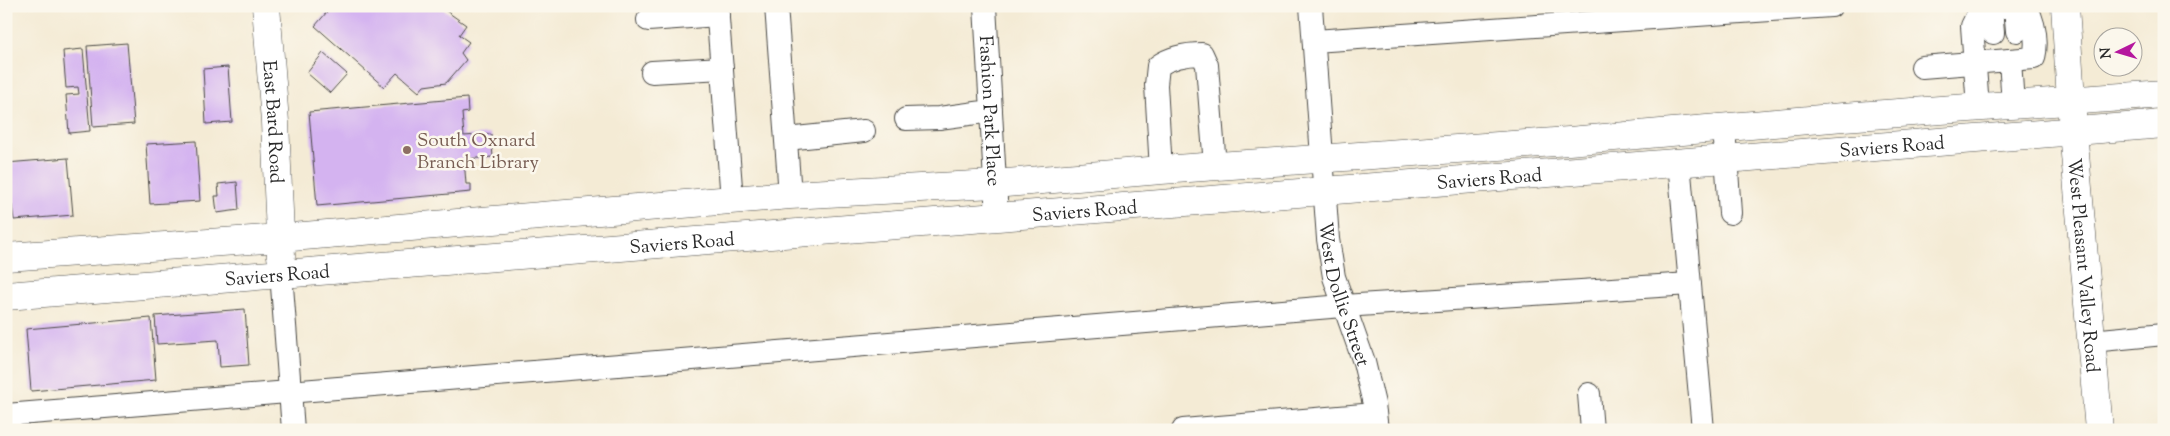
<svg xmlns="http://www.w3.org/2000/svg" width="2170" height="436" font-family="'Sorts Mill Goudy',serif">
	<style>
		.building { fill: #d4b3f0 }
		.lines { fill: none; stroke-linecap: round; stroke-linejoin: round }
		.minor-casing { stroke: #494844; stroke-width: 24 }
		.major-casing { stroke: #494844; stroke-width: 29 }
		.minor { stroke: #fff; stroke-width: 22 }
		.major { stroke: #fff; stroke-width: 28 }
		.education-dot { fill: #8d6e63; stroke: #fbf7ec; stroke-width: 2 }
		.labels { text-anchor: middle; stroke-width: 5; stroke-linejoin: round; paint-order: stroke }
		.street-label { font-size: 19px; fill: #2b2b2b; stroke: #fbf7ec }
		.education-label { font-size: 19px; fill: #785e54; stroke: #fbf7ec; text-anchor: start }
	</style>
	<rect width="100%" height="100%" fill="#fbf7ec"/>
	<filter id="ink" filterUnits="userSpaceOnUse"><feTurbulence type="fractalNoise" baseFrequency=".02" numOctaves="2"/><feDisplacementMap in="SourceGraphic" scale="10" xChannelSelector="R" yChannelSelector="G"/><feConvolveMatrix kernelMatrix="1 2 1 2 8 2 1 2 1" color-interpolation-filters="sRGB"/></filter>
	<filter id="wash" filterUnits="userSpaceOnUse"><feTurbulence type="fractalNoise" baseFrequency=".0096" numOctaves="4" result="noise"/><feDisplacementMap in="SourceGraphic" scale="20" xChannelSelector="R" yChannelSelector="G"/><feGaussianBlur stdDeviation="1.12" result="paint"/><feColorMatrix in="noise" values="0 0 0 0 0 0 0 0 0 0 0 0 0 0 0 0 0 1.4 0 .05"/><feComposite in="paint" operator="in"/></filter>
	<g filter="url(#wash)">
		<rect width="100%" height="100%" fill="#f4ebd5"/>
		<g id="blocks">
			<path class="building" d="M321 6H443L442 8 466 25 459 35 469 42 461 53 466 60 446 83 424 86 419 92 397 73 384 87 315 26 327 12Z
				M127 43 134 124 93 127 87 46Z
				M83 49 90 131 69 133 66 95 79 94 78 87 66 88 63 51Z
				M323 53 347 74 330 93 307 73Z
				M228 67 232 122 206 124 203 69Z
				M467 98 468 112 462 113 464 136 491 134 493 157 464 159 466 184H471V192L317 206 309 112Z
				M196 141 200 201 150 204 146 144Z
				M68 158 73 215 14 220 12 205H6V163Z
				M237 182 239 210 217 213 215 196H219L218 184Z
				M245 309 249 365 220 367 218 340 157 344 155 316Z
				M151 318 156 380 31 391 26 329Z"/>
		</g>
	</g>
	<g filter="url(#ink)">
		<use href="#blocks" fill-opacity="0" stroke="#494844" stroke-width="1"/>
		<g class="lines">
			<g class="minor-casing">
				<g id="minor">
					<path d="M717 6 732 200"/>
					<path d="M776 6 790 195"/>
					<path id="s1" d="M985 6 997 217"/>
					<path id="s2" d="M1311 6 1328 239 1334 277 1364 362 1374 404 1377 430"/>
					<path d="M1991 7 1993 33"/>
					<path d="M2015 7 2017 31"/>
					<path d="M648 20 718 15"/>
					<path d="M1314 41 1831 6"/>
					<path d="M2010 60 2013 105"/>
					<path d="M1922 67C1959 64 1997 61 2034 58 2038 41 2034 22 2026 6L1981 8 1972 26 1978 107"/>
					<path d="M652 72 722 68"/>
					<path d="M906 119 939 118 991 111"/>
					<path d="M1724 127 1730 213"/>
					<path d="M786 139 864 131"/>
					<path d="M1679 162 1703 430"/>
					<path d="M1161 170 1156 85 1158 66C1171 57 1187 54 1202 54L1207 65 1215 166"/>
					<path d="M281 273 293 430"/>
					<path d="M2091 341 2164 334"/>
					<path d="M1589 394 1592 430"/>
					<path d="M6 415 1343 306 1690 284"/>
					<path d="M1183 430 1375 414"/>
				</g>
			</g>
			<g class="major-casing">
				<g id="major">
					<path id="s3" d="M266 6 275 122 281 256"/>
					<path id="s4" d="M2065 6 2073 131 2099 430"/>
					<path d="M6 257 280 238 790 195 994 184 1161 170 1569 141 1843 117 2164 94"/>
					<path id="s5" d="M6 296 2164 124"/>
				</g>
			</g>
			<use href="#minor" class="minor"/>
			<use href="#major" class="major"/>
		</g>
	</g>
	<circle class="education-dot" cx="407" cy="150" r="5"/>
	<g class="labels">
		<g class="street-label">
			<text dy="7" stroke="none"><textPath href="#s1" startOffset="105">Fashion Park Place</textPath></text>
			<text dy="7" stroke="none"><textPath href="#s3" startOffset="116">East Bard Road</textPath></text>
			<text dy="7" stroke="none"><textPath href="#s5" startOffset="1892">Saviers Road</textPath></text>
			<text dy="7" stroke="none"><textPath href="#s5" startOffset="1488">Saviers Road</textPath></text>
			<text dy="7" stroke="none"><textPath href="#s5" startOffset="1082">Saviers Road</textPath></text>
			<text dy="7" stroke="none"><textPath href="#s5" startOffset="678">Saviers Road</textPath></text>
			<text dy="7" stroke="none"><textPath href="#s4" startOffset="260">West Pleasant Valley Road</textPath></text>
			<text dy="7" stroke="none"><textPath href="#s5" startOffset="272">Saviers Road</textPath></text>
			<text dy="7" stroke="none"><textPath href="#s2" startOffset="291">West Dollie Street</textPath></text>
		</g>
		<g class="education-label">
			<text x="417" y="146">South Oxnard<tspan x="417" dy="22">Branch Library</tspan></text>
		</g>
	</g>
	<rect width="2170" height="436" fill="none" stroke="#fbf7ec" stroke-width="25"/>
	<g transform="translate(2118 52) rotate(265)"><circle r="24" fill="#fbf7ec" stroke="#a8a59f"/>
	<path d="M0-4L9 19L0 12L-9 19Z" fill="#b5179e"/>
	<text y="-8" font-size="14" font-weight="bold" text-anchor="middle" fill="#2b2b2b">N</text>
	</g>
</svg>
